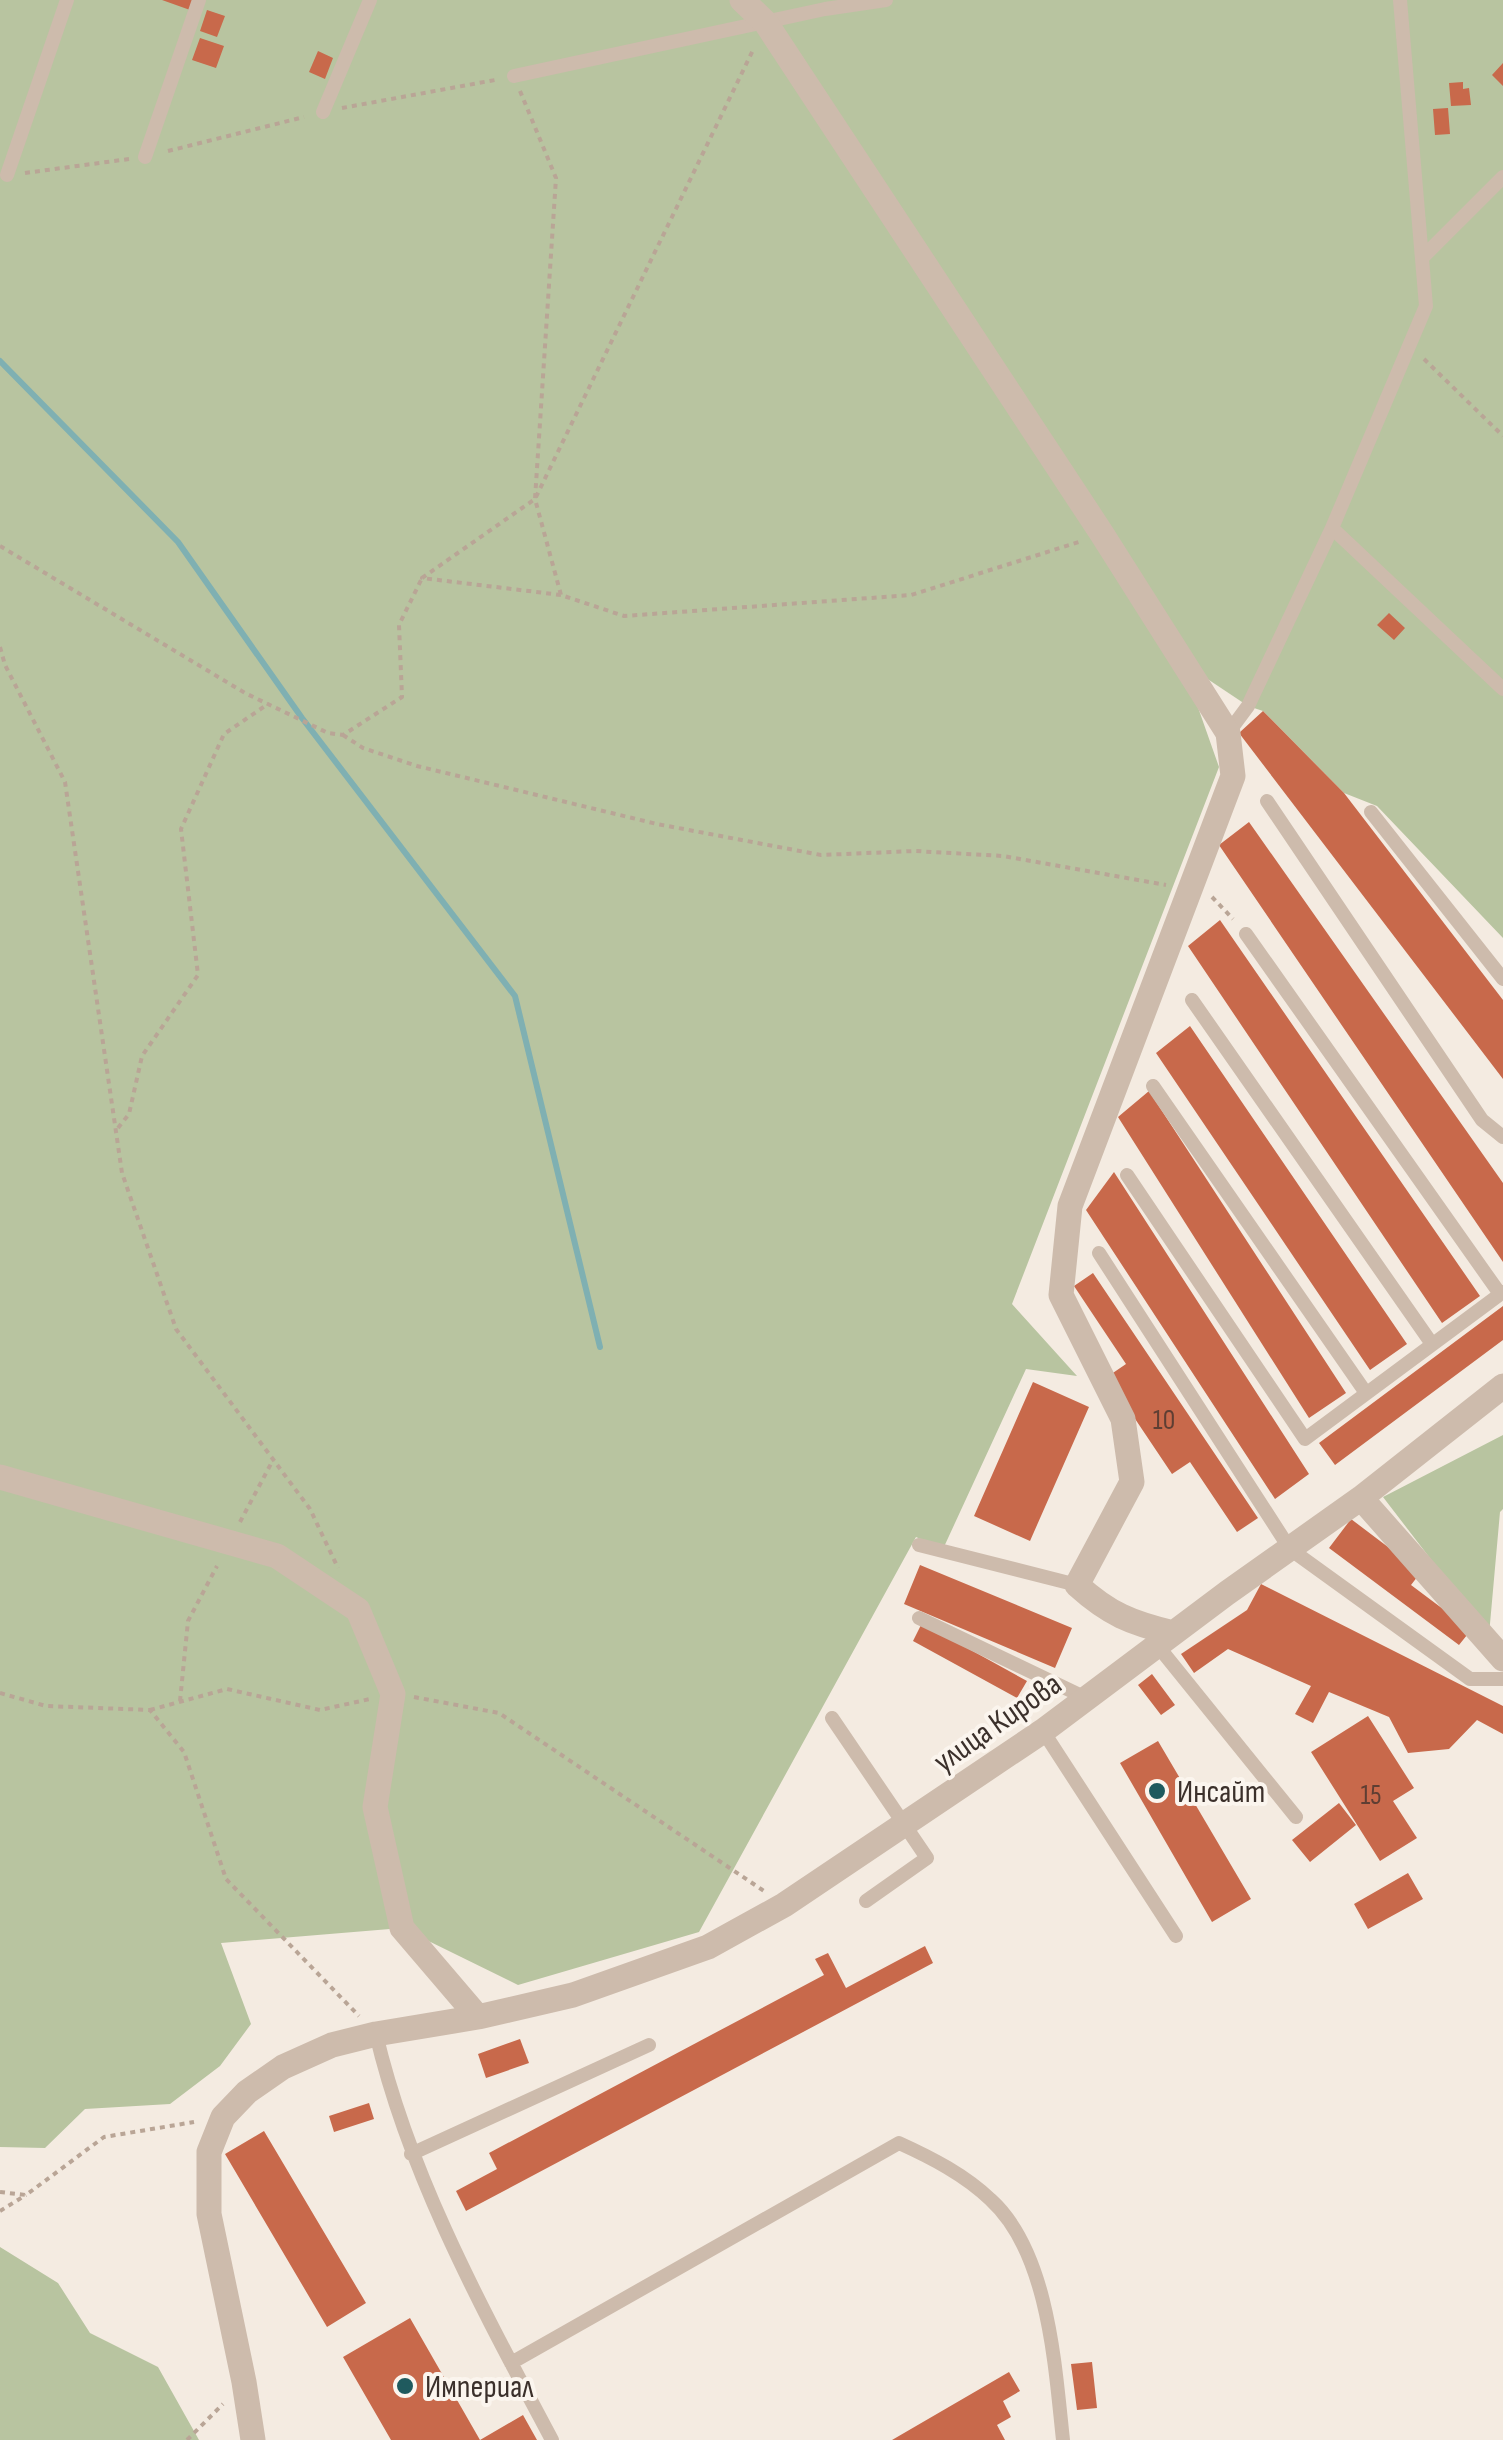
<svg xmlns="http://www.w3.org/2000/svg" width="1503" height="2440" font-family="'Sofia Sans Condensed',sans-serif">
	<style>
		.green { fill: #b8c4a0 }
		.lines { fill: none; stroke-linecap: round; stroke-linejoin: round }
		.stream { stroke: #7fb0b2; stroke-width: 6 }
		.building { fill: #c8694b }
		.path { stroke: #b9a596; stroke-width: 4; stroke-dasharray: 5 5; stroke-linecap: butt }
		.service { stroke: #cdbbac; stroke-width: 14 }
		.minor { stroke: #cdbbac; stroke-width: 25 }
		.poi-dot { fill: #1f5a5e; stroke: #fbf5ee; stroke-width: 4 }
		.labels { text-anchor: middle; stroke-width: 8; stroke-linejoin: round; paint-order: stroke }
		.number-label { font-size: 28px; fill: #5e3e33 }
		.street-label { font-size: 32px; fill: #3b302b; stroke: #fbf5ee }
		.poi-label { font-size: 32px; fill: #3b302b; stroke: #fbf5ee; text-anchor: start }
	</style>
	<rect width="100%" height="100%" fill="#f4ebe1"/>
	<path class="green" d="M0 0H1503V938L1377 806 1344 793 1263 711 1248 706 1182 662 1219 767 1012 1304 1077 1376 1026 1369 943 1549 916 1537 699 1932 518 1985 402 1928 221 1943 251 2024 220 2066 170 2104 85 2109 45 2148 0 2147Z
		M1503 1435V1509L1500 1512 1489 1635 1383 1497Z
		M0 2247 58 2283 90 2333 158 2367 199 2440H0Z"/>
	<g class="lines">
		<path class="stream" d="M0 361 178 542 302 718 515 996 600 1347"/>
	</g>
	<path class="building" d="M162 0H193L190 10Z
		M207 10 225 16 217 37 200 31Z
		M200 38 224 46 216 68 192 60Z
		M318 51 333 58 325 79 309 72Z
		M1503 63V86L1492 75Z
		M1463 82V89L1469 88 1471 105 1451 106 1449 83Z
		M1448 108 1450 134 1435 135 1433 109Z
		M1389 613 1405 628 1394 640 1377 625Z
		M1263 711 1344 793 1503 1000V1079L1239 733Z
		M1249 822 1503 1183V1262L1219 845Z
		M1220 920 1480 1296 1442 1323 1188 946Z
		M1190 1026 1407 1344 1370 1370 1156 1053Z
		M1149 1091 1346 1393 1309 1418 1118 1117Z
		M1114 1172 1309 1474 1275 1499 1086 1210Z
		M1093 1273 1258 1518 1237 1532 1190 1462 1172 1474 1107 1377 1126 1364 1074 1286Z
		M1503 1306V1340L1335 1465 1319 1443Z
		M1033 1382 1089 1407 1030 1541 974 1516Z
		M1351 1519 1421 1572 1411 1585 1471 1630 1459 1645 1329 1548Z
		M920 1565 1072 1628 1055 1668 904 1604Z
		M1261 1584 1503 1706V1734L1477 1720 1449 1749 1408 1753 1389 1717 1329 1692 1313 1723 1295 1714 1311 1686 1228 1649 1194 1673 1181 1654 1247 1610Z
		M922 1623 1027 1681 1017 1698 913 1641Z
		M1152 1674 1175 1705 1161 1715 1138 1685Z
		M1368 1716 1414 1788 1393 1801 1417 1838 1380 1861 1311 1752Z
		M1158 1741 1251 1899 1212 1922 1120 1763Z
		M1339 1803 1356 1825 1310 1862 1292 1840Z
		M1408 1873 1423 1899 1368 1929 1354 1904Z
		M925 1946 933 1963 466 2211 456 2191 497 2169 489 2153 824 1975 815 1959 828 1953 846 1988Z
		M520 2039 529 2063 486 2078 478 2054Z
		M369 2103 374 2119 334 2132 329 2116Z
		M264 2131 366 2303 327 2327 225 2154Z
		M410 2318 480 2440 523 2415 537 2440H391L343 2357Z
		M1092 2362 1097 2408 1077 2410 1071 2364Z
		M1009 2372 1020 2391 1003 2401 1011 2417 997 2425 1005 2440H892Z"/>
	<g class="lines">
		<path class="path" d="M520 91 556 178 535 499 561 595 624 616 911 595 1079 542
			M342 108 495 80
			M168 151 304 117
			M25 173 129 159
			M1424 359 1503 436
			M0 546 245 693 328 733 343 735 402 697 399 625 422 578
			M561 595 422 578 535 499 754 48
			M0 647 5 665 65 782 122 1173 176 1329 310 1509 338 1568
			M343 735 363 748 417 766 657 824 821 855 915 851 1003 856 1166 885
			M1212 897 1233 919
			M118 1128 129 1114 142 1056 198 975 181 829 224 734 268 704
			M240 1522 273 1460
			M0 1693 46 1706 150 1710 184 1752 226 1879 359 2016
			M414 1697 499 1713 764 1891
			M180 1701 188 1621 217 1566
			M150 1710 227 1689 320 1710 370 1699
			M0 2192 26 2195 104 2137 194 2122
			M0 2211 26 2195
			M187 2440 223 2404"/>
		<path class="service" d="M514 76 825 9 886 0
			M323 112 370 0
			M145 157 199 0
			M7 175 67 0
			M1423 257 1503 177
			M1332 528 1503 689
			M1228 733 1248 706 1332 528 1426 306 1400 0
			M1267 801 1482 1120 1503 1137
			M1371 812 1503 979
			M1246 934 1500 1294
			M1192 1000 1432 1344
			M1153 1086 1366 1393
			M1127 1175 1305 1439 1503 1292
			M1099 1253 1290 1549 1470 1679H1503
			M919 1545 1077 1585
			M919 1618 1086 1698
			M1157 1645 1296 1817
			M832 1718 927 1858 866 1901
			M1043 1731 1176 1936
			M376 2034C410 2178 483 2310 552 2440
			M411 2154 649 2045
			M511 2363 899 2143C932 2158 965 2175 991 2200 1049 2253 1055 2367 1063 2440"/>
		<path class="minor" d="M742 0 766 23 1102 534 1228 733 1233 776 1070 1206 1061 1295 1123 1419 1132 1482 1077 1585C1109 1614 1131 1623 1173 1633
			M0 1477 277 1556 358 1610 393 1694 375 1807 402 1928 478 2017
			M1361 1498 1503 1659
			M253 2440 244 2382 209 2214V2152L223 2117 247 2092 283 2067 332 2045 376 2034 478 2017 573 1995 708 1947 784 1905 1043 1731 1227 1593 1361 1498 1503 1386"/>
	</g>
	<g class="poi-dot">
		<circle cx="1157" cy="1791" r="10"/>
		<circle cx="405" cy="2386" r="10"/>
	</g>
	<g class="labels">
		<g class="number-label">
			<text x="1164" y="1429">10</text>
			<text x="1371" y="1804">15</text>
		</g>
		<g class="street-label">
			<text transform="translate(997 1722) rotate(-35)" y="11">улица Кирова</text>
		</g>
		<g class="poi-label">
			<text x="1177" y="1802">Инсайт</text>
			<text x="425" y="2397">Империал</text>
		</g>
	</g>
</svg>
